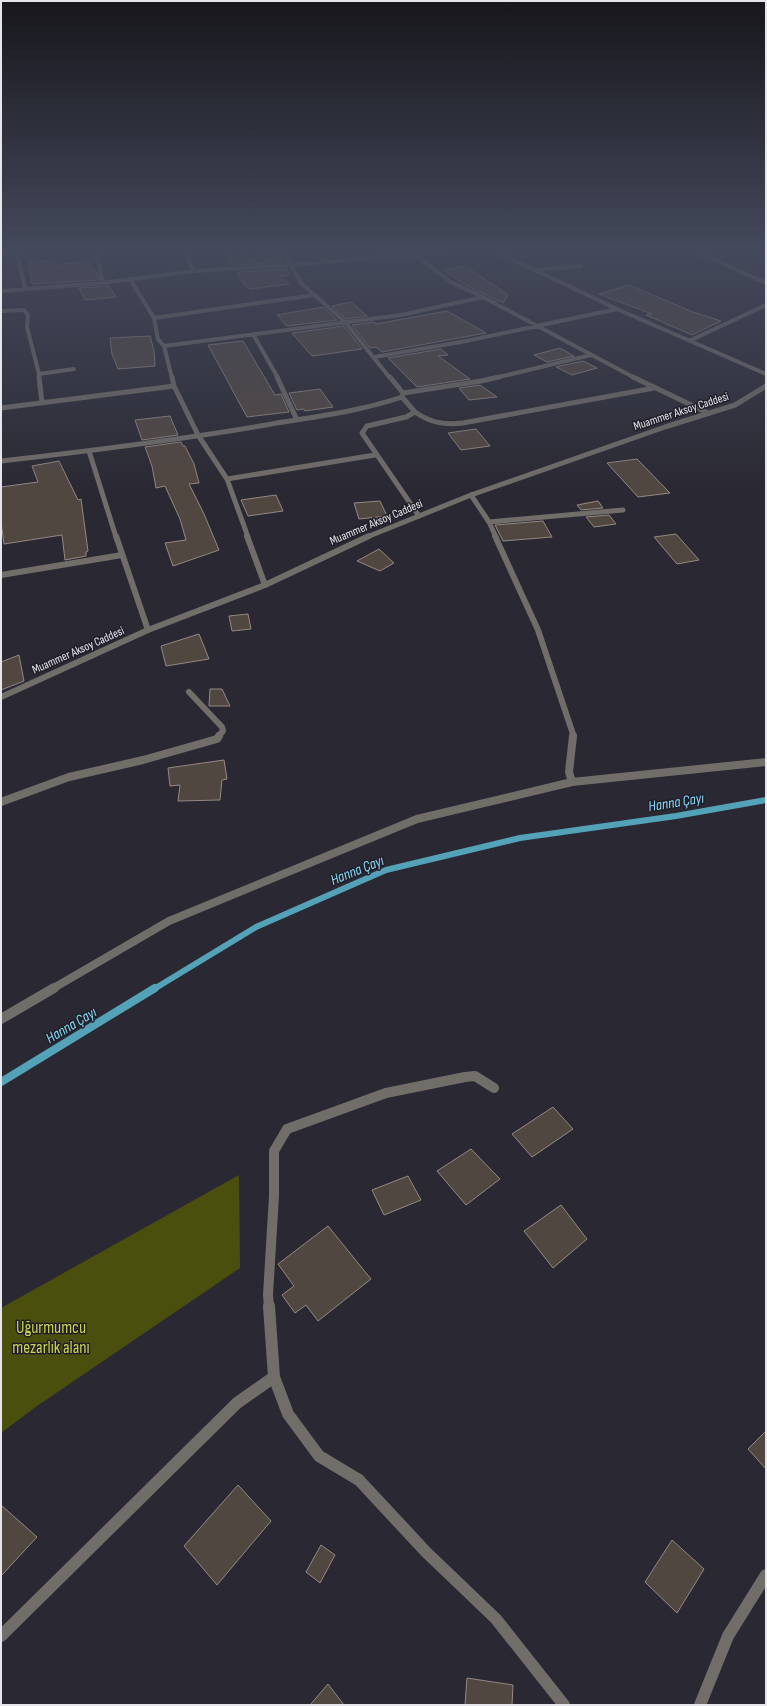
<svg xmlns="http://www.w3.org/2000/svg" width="767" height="1706" font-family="'Sofia Sans Condensed',sans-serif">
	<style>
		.green { fill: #4b4f0e }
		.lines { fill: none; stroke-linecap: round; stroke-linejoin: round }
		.stream-far1 { stroke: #54a2b8; stroke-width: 6 }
		.stream { stroke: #54a2b8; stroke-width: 8 }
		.building { fill: #514741; stroke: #948881 }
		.service-far2 { stroke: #716d69; stroke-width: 4 }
		.service-far1 { stroke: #716d69; stroke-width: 6 }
		.service { stroke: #716d69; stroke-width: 8 }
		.minor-far5 { stroke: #716d69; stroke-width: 4 }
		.minor-far4 { stroke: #716d69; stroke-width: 5 }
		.minor-far3 { stroke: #716d69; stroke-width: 6 }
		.minor-far2 { stroke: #716d69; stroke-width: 8 }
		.minor-far1 { stroke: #716d69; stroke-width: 10 }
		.minor { stroke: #716d69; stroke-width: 12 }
		.tertiary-far1 { stroke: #716d69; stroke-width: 5 }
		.tertiary { stroke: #716d69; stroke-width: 6 }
		.labels { text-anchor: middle; stroke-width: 3; stroke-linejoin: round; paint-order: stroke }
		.far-street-label { font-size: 12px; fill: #e6e5ec; stroke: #201f29 }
		.water-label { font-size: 15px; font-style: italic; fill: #85dcf8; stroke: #201f29 }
		.near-park-label { font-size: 17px; fill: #c9d34f; stroke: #201f29 }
	</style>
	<rect width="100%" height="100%" fill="#2a2933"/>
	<path class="green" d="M239 1175 240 1268 37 1406 1 1433V1308Z"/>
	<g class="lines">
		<path class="stream-far1" d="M154 989 256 927 386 870 520 838 676 816 766 800"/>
		<path class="stream" d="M1 1082 155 988"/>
	</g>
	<path class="building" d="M240 251H262L266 256 277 255 282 262 233 265 226 252Z
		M53 260 56 265 89 261 95 272H97L99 280 32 284 29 263Z
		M465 266 508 295 503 303 464 284 443 270Z
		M286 269 290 275 280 276 289 284 250 289 244 284 237 272Z
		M629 285 693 312 721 321 692 335 646 315 652 314 599 294Z
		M109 286 116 297 85 300 79 288Z
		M351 302 367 316 346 319 332 306Z
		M323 307 337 320 287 326 277 315Z
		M447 311 486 333 382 352 376 347 370 348 352 325 374 322 376 324Z
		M344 326 362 349 312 356 292 333Z
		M150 336 154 351 155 366 118 369 112 354 110 338Z
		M243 341 275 395 281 394 289 412 247 417 208 345Z
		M560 348 574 356 547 362 534 355Z
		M441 349 448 355 438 356 470 379 417 387 388 358Z
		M583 361 597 368 572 375 556 367Z
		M480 385 497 397 469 400 459 388Z
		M320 389 333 407 305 411 304 409 297 410 289 393Z
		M170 416 178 435 142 440 135 420Z
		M476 429 490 446 461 450 448 433Z
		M181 442 183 446H185L194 464 199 483 189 484 204 514 219 550 173 566 165 543 186 540 180 519 165 486 156 488 152 466 145 447Z
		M637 459 670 493 638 497 607 463Z
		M59 461 78 500 81 499 88 551 86 552V556L65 560 62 535 4 544 1 522V487L38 482 32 466Z
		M276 495 283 511 248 516 241 500Z
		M380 501 387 516 359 519 354 503Z
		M598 501 603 508 581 510 577 505Z
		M609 515 616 524 594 527 586 517Z
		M543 521 552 537 503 541 495 525Z
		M676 534 699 560 677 564 654 537Z
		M379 549 394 563 380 571 357 561Z
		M248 614 251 629 232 631 229 616Z
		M199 634 209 659 166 666 161 646Z
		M19 655 24 681 1 690V662Z
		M210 689H222L230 706H209Z
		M224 760 227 779 222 780 220 800 178 801 180 785 170 786 168 768Z
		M553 1107 573 1129 532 1157 512 1134Z
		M471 1149 500 1179 466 1205 437 1171Z
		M408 1176 421 1200 384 1215 372 1190Z
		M561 1205 587 1239 553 1268 524 1231Z
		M328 1226 371 1279 318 1321 306 1305 295 1313 282 1295 294 1286 278 1264Z
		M766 1431V1469L748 1449Z
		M238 1485 271 1521 217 1585 184 1546Z
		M1 1505 37 1537 1 1576Z
		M672 1540 704 1569 677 1613 645 1582Z
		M321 1545 335 1555 320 1583 306 1572Z
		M467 1678 513 1685 512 1705H465Z
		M328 1684 344 1705H310Z"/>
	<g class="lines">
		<path class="service-far2" d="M535 270 581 266"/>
		<path class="service-far1" d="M189 692 222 727 223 731 218 737"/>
		<path class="service" d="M1 802 69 777 143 760 217 739 219 736"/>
		<path class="minor-far5" d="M17 251 25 289
			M96 251 103 283
			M184 251 194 271
			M283 251 301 283 345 322 390 378
			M495 251 617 309 766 374
			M695 251 766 283
			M413 253 451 282 483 297 635 378
			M130 279 154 318 158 339 164 346 172 378
			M1 291 103 283 194 271 291 265 449 251
			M1 311 24 310 28 315 27 327 39 374
			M154 318 314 295
			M253 334 278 378
			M691 340 766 305
			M164 346 401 315 483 297
			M375 357 466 341 617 309
			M39 378V374L74 369
			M495 378 591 355"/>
		<path class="minor-far4" d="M39 377 42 403
			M172 377 174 386 198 435 227 479 248 537
			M277 377 297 420
			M390 377 403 393 402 397 415 412 406 417 367 426 362 433 419 516
			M633 377 708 413
			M403 393 481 381 499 377
			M1 408 174 386
			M415 412C431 423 444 425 463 423L654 388
			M89 451 116 537
			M1 461C89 451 178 440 266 425 311 417 358 412 402 397
			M227 479 375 455
			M471 495 489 522 496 537
			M489 522 623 510"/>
		<path class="minor-far3" d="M116 536 148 630
			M247 536 265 585
			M495 536 538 630 573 734V737
			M1 575 122 555"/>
		<path class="minor-far2" d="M572 782 569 772 573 736
			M52 989 169 921 417 819 572 782 766 762"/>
		<path class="minor-far1" d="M1 1019 54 988
			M269 1307 268 1295 274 1196V1151L287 1129 386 1093 465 1077 475 1076 494 1088"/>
		<path class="minor" d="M269 1306 274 1377 288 1414 319 1456 359 1480 426 1552 496 1619 564 1705
			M1 1636 237 1403 274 1377
			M700 1705 728 1636 766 1575"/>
		<path class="tertiary-far1" d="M367 537 471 495 665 427 735 405 766 386"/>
		<path class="tertiary" d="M1 697 148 630 265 585 369 536"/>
	</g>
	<linearGradient id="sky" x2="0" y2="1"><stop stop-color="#17171c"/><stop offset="0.51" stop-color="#44495b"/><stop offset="1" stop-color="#44495b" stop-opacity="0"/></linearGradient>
	<rect width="767" height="490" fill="url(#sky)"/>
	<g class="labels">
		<g class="far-street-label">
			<text transform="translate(681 411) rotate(-18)" y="4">Muammer Aksoy Caddesi</text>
			<text transform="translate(376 522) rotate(-23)" y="4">Muammer Aksoy Caddesi</text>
			<text transform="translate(78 650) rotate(-24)" y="4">Muammer Aksoy Caddesi</text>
		</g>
		<g class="water-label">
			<text transform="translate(676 802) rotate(-9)" y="5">Hanna Çayı</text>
			<text transform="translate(357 870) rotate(-22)" y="5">Hanna Çayı</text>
			<text transform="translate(71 1025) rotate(-31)" y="5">Hanna Çayı</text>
		</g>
		<g class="near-park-label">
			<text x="51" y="1333">Uğurmumcu<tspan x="51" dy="20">mezarlık alanı</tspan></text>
		</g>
	</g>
	<rect width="767" height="1706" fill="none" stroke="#e6e5ec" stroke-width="4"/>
</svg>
